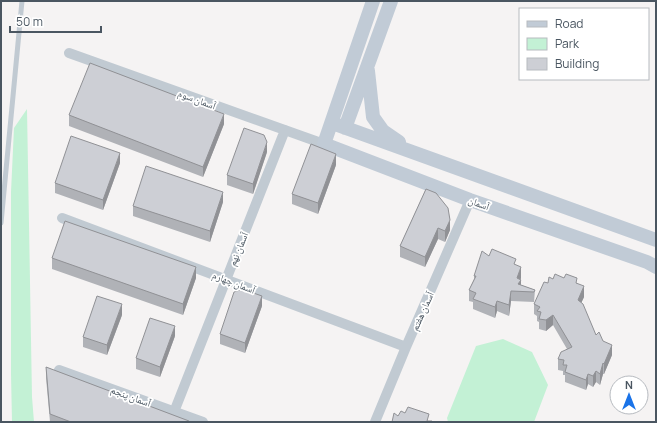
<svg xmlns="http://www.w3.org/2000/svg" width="657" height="423" font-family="Manrope,'Noto Naskh Arabic',sans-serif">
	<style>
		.green { fill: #c3f1d5 }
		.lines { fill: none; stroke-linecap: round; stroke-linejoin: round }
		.lane { stroke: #c1cad2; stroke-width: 5 }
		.street { stroke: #c1cad2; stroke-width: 10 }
		.secondary { stroke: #c1cbd6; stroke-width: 14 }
		.wall { fill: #b0b2b7 }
		.shaded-wall { fill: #909195 }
		.building { fill: #cdcfd5; stroke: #909195 }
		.labels { text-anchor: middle; stroke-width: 3.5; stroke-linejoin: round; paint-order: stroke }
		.street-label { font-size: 10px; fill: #4a5661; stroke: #fff }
	</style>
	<rect width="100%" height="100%" fill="#f5f3f3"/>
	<path class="green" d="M27 109 32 397 34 422H12L11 374V192L14 128Z
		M503 339 532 352 548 385 534 422H448L447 418 476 346Z"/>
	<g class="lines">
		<path class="lane" d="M1 223 22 1"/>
		<path class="street" d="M69 53 324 144
			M62 218 406 347
			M59 370 203 422
			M174 412 285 130
			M375 422 406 347 470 200"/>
		<path class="secondary" d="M373 1 324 144 470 200 647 262 656 267
			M368 71 373 117 383 131 399 142
			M332 123 656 240
			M345 128 391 1"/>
	</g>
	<path class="wall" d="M69 115 224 124 203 177 69 126Z
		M267 152 253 194 227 185V175Z
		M120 163 103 210 55 193V183Z
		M336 165 318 214 292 204V194Z
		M426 189 450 230 445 242 438 239 425 267 400 257V246Z
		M223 202 210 242 133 216V206Z
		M489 256 516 265 521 278 520 280 521 285 535 290 534 302 511 301 509 316 497 311 495 318 473 309V302L469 301V290L474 279V276Z
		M52 258 196 278 183 315 52 269Z
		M553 279 577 283 584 297 581 303 596 335 603 341 612 355 604 374H603L600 385 596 382 593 387 588 384 586 390 565 382V375H563V371L558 370V359L567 349 553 325 546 331 539 329V322L537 321V316L534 314V304L548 283Z
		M262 306 245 353 220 344V334Z
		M122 315 107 355 83 347V337Z
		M175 336 160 377 136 369V358Z
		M46 367 189 422H50L46 378Z"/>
	<path class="shaded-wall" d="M224 114V124L203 177V167Z
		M267 142V152L253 194V184Z
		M120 153V163L103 210V200Z
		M336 154V165L318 214V203Z
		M223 192V202L210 242V231Z
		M450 220V230L445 242V231Z
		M438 228V239L425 267V257Z
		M196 267V278L183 315V304Z
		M521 267V278L520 281 521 280V290L520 291 517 278Z
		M584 286V297L578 310V300Z
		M511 291V301L509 316V305Z
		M262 296V306L245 353V343Z
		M497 301V311L495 318V307Z
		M122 304V315L107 355V345Z
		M553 315V325L546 331V320Z
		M175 326V336L160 377V367Z
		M612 345V355L604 374V364Z
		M603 363V374L600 385V374Z
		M596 371V382L593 387V376Z
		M588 374V384L586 390V380Z"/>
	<path class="building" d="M90 63 224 114 203 167 69 115Z
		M244 128 264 135 267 142 253 184 227 175Z
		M71 136 120 153 103 200 55 183Z
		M311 144 336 154 318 203 292 194Z
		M146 166 223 192 210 231 133 206Z
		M426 189 436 193 448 208 450 220 445 231 438 228 425 257 400 246Z
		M65 221 196 267 183 304 52 258Z
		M492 249 516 259 514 264 521 267 517 278 521 280 518 284 535 290 534 292 511 291 509 305 497 301 495 307 473 299 476 293 469 290 476 276H474L482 251 489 256Z
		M555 274 564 278 566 274 577 278 576 283 584 286 578 300 583 304 596 335 599 332 603 341 612 345 604 364 603 363 600 374 596 371 593 376 588 374 586 380 565 372 567 365H563L564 360 558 359 561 352 572 347 553 315 546 320 539 319 541 312 537 311 540 307 534 304 544 282 548 283 549 277 553 279Z
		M242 289 262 296 245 343 220 334 234 292Z
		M97 296 122 304 107 345 83 337Z
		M150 318 175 326 160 367 136 358Z
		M46 367 189 421V422H71L50 414Z
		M408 407 429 414 427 421H432L431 422H392L394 413 398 416 401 411 405 413Z"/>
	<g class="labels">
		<g class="street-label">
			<text transform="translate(197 99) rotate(20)" y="4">آسمان سوم</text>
			<text transform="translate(479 203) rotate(20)" y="4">آسمان</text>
			<text transform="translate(238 249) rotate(-68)" y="4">آسمان نهم</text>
			<text transform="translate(234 282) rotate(21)" y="4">آسمان چهارم</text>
			<text transform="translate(422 311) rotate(-66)" y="4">آسمان هفتم</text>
			<text transform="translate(131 396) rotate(20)" y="4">آسمان پنجم</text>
		</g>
	</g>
	<rect width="657" height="423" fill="none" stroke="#4a5661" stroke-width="4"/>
	<rect x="519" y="8" width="130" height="72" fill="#ffffff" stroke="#b7bbc0"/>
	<rect x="527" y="21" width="20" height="6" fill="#c1cbd6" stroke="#b7bbc0"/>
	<text x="555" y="28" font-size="12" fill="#4a5661">Road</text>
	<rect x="527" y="38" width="20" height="12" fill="#c3f1d5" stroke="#b7bbc0"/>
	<text x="555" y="48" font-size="12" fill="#4a5661">Park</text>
	<rect x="527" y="58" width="20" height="12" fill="#cdcfd5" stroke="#b7bbc0"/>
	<text x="555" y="68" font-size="12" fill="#4a5661">Building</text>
	<g transform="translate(629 395)"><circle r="19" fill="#ffffff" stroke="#b7bbc0"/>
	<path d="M0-3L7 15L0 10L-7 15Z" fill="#1a73e8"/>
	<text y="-6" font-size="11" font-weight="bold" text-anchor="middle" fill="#4a5661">N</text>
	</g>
	<path d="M10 26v6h91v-6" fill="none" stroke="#4a5661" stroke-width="2"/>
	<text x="16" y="26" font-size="12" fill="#4a5661" stroke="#ffffff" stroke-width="3" paint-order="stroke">50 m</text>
</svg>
